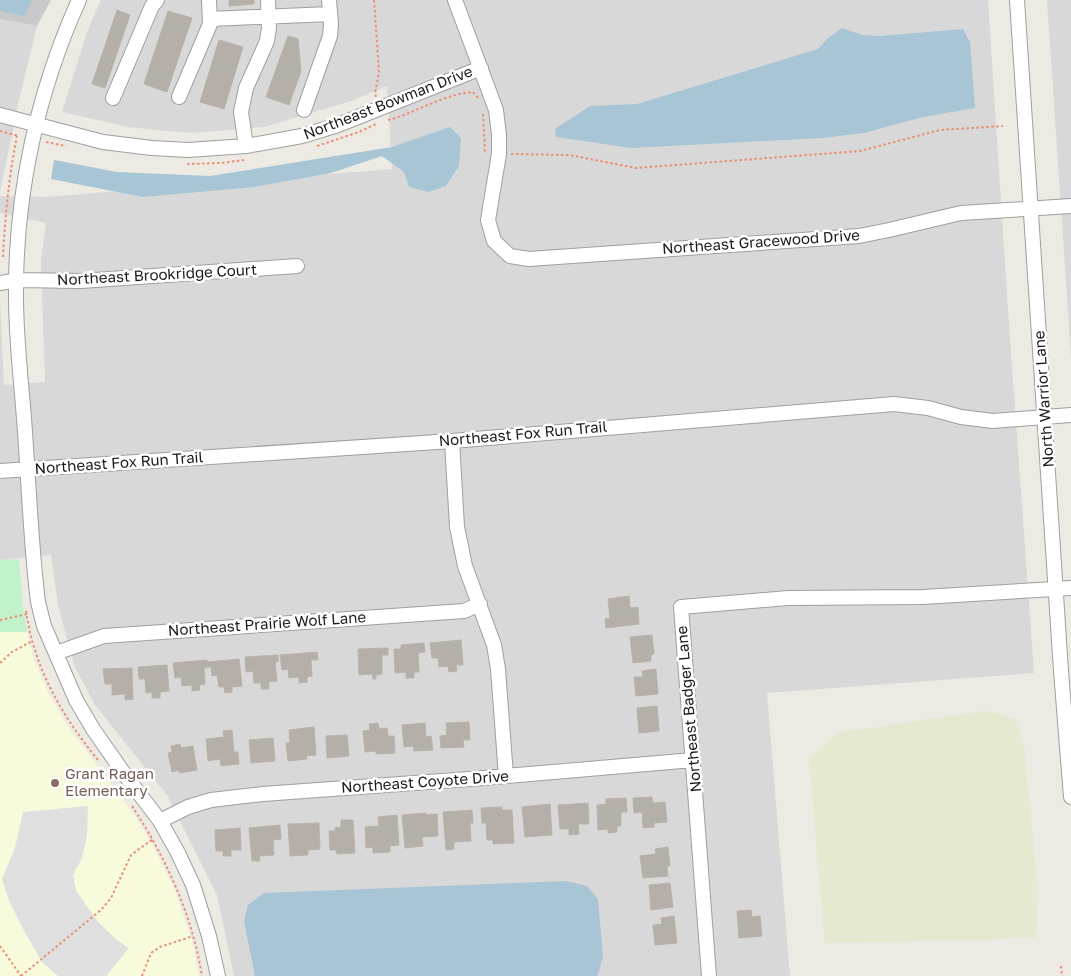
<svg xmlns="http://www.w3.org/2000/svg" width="1071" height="976" font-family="'Golos Text',sans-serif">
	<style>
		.residential { fill: #d9d8d8 }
		.education { fill: #f7fbdc }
		.religious { fill: #c9c9c9 }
		.farmland { fill: #e4e9cf }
		.park { fill: #c2f2cc }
		.parking { fill: #dfdfdf }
		.water { fill: #a7c5d5 }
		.building { fill: #b4afa8; stroke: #bbb2a6 }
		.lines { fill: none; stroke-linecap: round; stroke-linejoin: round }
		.minor-casing { stroke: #9f9f9f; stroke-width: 16 }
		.path { stroke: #e98f75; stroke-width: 2; stroke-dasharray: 2.5 2.5; stroke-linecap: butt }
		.minor { stroke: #fff; stroke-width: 14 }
		.education-dot { fill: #8d6e63; stroke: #fff; stroke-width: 2 }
		.labels { text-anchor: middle; stroke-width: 5; stroke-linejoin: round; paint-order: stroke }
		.street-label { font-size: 15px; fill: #1b1b1b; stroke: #fff }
		.education-label { font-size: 15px; fill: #785e54; stroke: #fff; text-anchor: start }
	</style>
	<rect width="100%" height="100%" fill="#eceae2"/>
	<path class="residential" d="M101 0H988L1008 310 1034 673 767 693 790 976H234L217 895 167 795 95 705 74 665 58 605 51 555 0 560V301L4 385 45 382 41 262 46 223 0 213V196L45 197 392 169 387 86 351 101 264 127 189 133 128 127 62 112 88 29Z
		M1047 0H1071V361L1068 311Z
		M0 19 37 26 19 100 0 192Z"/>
	<path class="education" d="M0 632H27L34 660 48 692 66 724 133 813 151 842 174 888 192 940 199 976H0Z"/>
	<path class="religious" d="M0 0H51L37 26 0 19Z"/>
	<path class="farmland" d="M985 711 1015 719 1024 747 1038 890 1036 938 825 943 809 759 838 733Z"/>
	<path class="park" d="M19 559 23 606 27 632H0V560Z"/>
	<path class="parking" d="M88 806 87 836 82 858 73 875 76 891 99 923 117 940 129 948 106 976H58L42 962 24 931 9 901 2 879 15 848 23 812Z"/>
	<path class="water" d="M0 0H32L24 16 0 11Z
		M842 28 862 35 880 36 963 29 970 42 975 108 923 117 864 133 822 138 631 148 556 137 555 129 590 106 637 104 818 49 827 39Z
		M450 127 461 138 459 166 446 186 429 192 409 187 404 172 382 156 331 173 254 187 143 197 51 179 54 160 117 172 210 176 392 147Z
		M566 881 587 886 598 899 603 956 598 975 597 976H255L244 921 248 905 264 893Z"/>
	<path class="building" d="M229 0H254V4L229 6Z
		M117 10 130 15 105 88 92 84Z
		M168 11 192 18 167 92 144 84Z
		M288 36 298 39 301 71 289 105 266 97Z
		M219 40 243 47 224 109 200 102Z
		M629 596 630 608 638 607 639 624 606 628 605 619 610 618 608 599Z
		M652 635 654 654 651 655V661L633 663 630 637Z
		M461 640 463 665H456L457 671 449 672 448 666 439 667 438 658H432L430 643Z
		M424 643 425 652 418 653 419 672H414V678H406V672L395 673 394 649H401V645Z
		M388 648V655H382V674L376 675V679H373L372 674 359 675 358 649Z
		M317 652 318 660H311L312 676 307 677V682L299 683V677L289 678 288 669 282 670 280 655Z
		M278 655V662H275L277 681 269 682V689H261V683H254L253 671 246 672 245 657Z
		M239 659 242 686 232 687V692L225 693 224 687H219L217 675 212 676 211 667H208V662Z
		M207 660 208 667 204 668 205 684 199 685 200 690 192 691V685L182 686 181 677 175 678 173 663Z
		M167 665 169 691 160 692V698H152V692L146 693 145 679H139L138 667Z
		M132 668 133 699 125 700V694L112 695V684H105L103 669Z
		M656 669 658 694 636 696 634 677H643L642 671Z
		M657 706 659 731 639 733 637 708Z
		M469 722 470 740H463L464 747 441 748 440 736 447 735 446 723Z
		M378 723 379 729 387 728 388 736H394L395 753 376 754V751L365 752 363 731 370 730 369 724Z
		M425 723 426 737 431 736 433 750 414 751 413 746 404 747 402 725Z
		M314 727 316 755 306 756 307 759 288 761 286 743H290L289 730Z
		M232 730 234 752H238L239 764 221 766 220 759 208 761 206 739 224 737 223 731Z
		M347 735 349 756 327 758 326 736Z
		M273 738 275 761 251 763 249 740Z
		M180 744 181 748 193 746 197 770 179 773V770L172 772 168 753 172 752 171 746Z
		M652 797 653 803 665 802 667 822 654 823V827L643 828 642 812 634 813 633 798Z
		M626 798 627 812H621V826H617V832L608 833V829L598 830 597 805 606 804V799Z
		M588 803 589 824H578L579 834 569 835V829H560L558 805Z
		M550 804 552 835 525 837 522 807Z
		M502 807V810H512L514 843 493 844V840H487L486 823H482L481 808Z
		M472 810 473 823H470L471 841 454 842V849L446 850 443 812Z
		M426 813V815L437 814 438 836 422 837 423 846 405 848 402 815Z
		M397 815 399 845 390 846V852L373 853V847L366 848 365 827 379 826 378 817Z
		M341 820H353L355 853 337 854 336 850H330L329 831H335V828L341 827Z
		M319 823 320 849 308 850V855L290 856 288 824Z
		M280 825 281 839 273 840 274 855 259 856 260 861H252L249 828Z
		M240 828 241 850H231V856H223V851H216L215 830Z
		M668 847 670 866H667L668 876 643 878 640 856 656 854 655 849Z
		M670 883 673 907 651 910 649 885Z
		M751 910 752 917 760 916 762 936 739 938 737 911Z
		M674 916 677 943 655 945 653 925 662 924 661 918Z"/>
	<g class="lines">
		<g class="minor-casing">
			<path id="minor" d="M79 0C37 93 15 195 16 297 16 342 22 387 25 432 29 489 31 546 38 602L44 626 76 700 93 729 125 775 160 821 178 853 193 885 209 936 218 976
				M455 0 496 110 499 135V154L488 220 494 241 510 256 529 259 859 236 889 230 961 213 1071 206
				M1017 0 1061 671 1071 797
				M210 19 330 14
				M179 97 210 24 209 0
				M113 98 152 6 157 0
				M304 110 330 36 331 24 329 0
				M0 115 103 142 152 148 188 150 246 146 302 136 338 125 481 68
				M246 146 241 112 246 88 267 41 269 28 268 0
				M0 283 17 280 81 281 297 266
				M452 441 457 527 465 566 494 645 498 669 506 776
				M0 471 452 441 894 404 928 408 961 417 993 421 1071 415
				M56 653 104 636 464 611 480 604
				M160 821 188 807 211 800 263 794 483 778 693 760
				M709 976 681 607 788 598 923 597 1071 588"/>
		</g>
		<path class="path" d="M374 0 379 72 375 93 376 97
			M483 114 485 152 487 153
			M388 120C416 113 443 94 473 92L478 98
			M0 131 19 136
			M46 142 66 146
			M317 146 359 132 376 124
			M511 154 569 155 636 168 860 151 940 130 1003 126
			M187 164 221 163 244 160
			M3 257C5 216 9 176 17 136
			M26 611C34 668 62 716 98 760
			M0 620 27 614
			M0 663 12 652 32 641
			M132 806C166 858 192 914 202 976
			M0 946 21 976
			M1061 966 1062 976
			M21 976 101 910 111 898 131 855 153 839
			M142 976 151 953 160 947 193 936"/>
		<use href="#minor" class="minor"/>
	</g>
	<circle class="education-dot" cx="55" cy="783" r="5"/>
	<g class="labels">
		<g class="street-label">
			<text transform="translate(388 103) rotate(-21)" y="5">Northeast Bowman Drive</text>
			<text transform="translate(761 242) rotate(-4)" y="5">Northeast Gracewood Drive</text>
			<text transform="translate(157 275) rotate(-3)" y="5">Northeast Brookridge Court</text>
			<text transform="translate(1044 399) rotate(-94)" y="5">North Warrior Lane</text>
			<text transform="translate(523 434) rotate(-5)" y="5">Northeast Fox Run Trail</text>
			<text transform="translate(119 463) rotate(-4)" y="5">Northeast Fox Run Trail</text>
			<text transform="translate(267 624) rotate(-4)" y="5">Northeast Prairie Wolf Lane</text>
			<text transform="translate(689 709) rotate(-95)" y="5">Northeast Badger Lane</text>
			<text transform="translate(425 782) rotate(-4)" y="5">Northeast Coyote Drive</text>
		</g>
		<g class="education-label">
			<text x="65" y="779">Grant Ragan<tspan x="65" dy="17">Elementary</tspan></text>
		</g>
	</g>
</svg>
